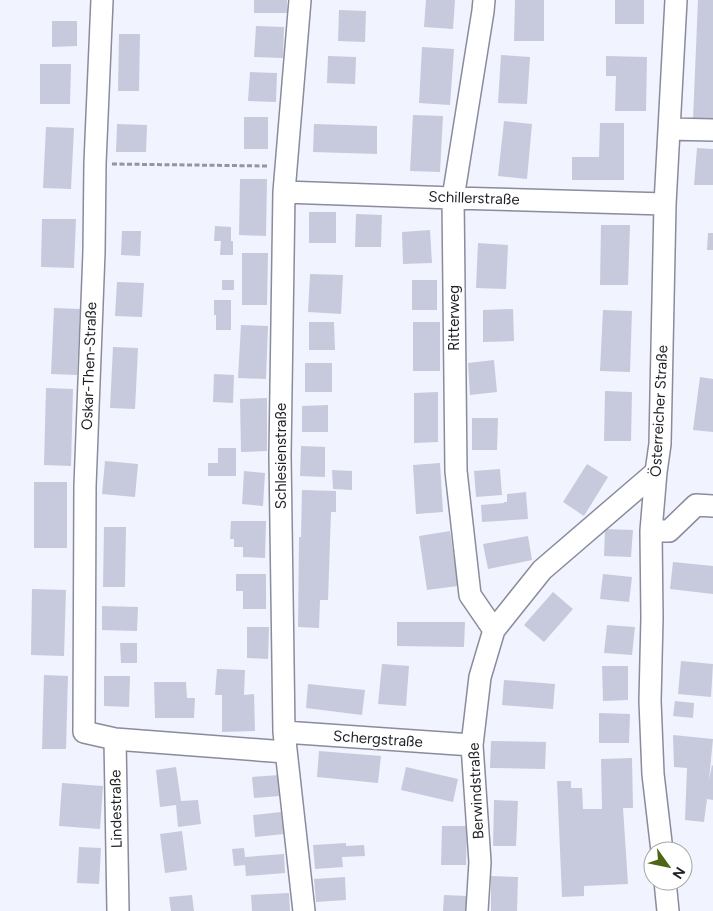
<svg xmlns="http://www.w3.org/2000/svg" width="713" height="911" font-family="Figtree,sans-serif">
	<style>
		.building { fill: #c7cadc }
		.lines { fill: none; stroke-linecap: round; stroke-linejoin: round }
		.minor-casing { stroke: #898c9c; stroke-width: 24 }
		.path { stroke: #94969f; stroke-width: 3; stroke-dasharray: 5 2.5; stroke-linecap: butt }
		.minor { stroke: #fff; stroke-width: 21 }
		.labels { text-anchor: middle; stroke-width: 4.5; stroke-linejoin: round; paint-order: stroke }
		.street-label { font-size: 15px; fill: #1e2026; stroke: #fff }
	</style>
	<rect width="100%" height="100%" fill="#f1f3fe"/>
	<path class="building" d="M254 0H287V13H254Z
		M426 0H455L453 29 424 27Z
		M515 0H544V41H514Z
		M615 0H644V24H615Z
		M698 0H713V120L693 119Z
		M339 10 366 11 365 42 338 41Z
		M52 21H77V46L52 47Z
		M256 26 284 27 283 58 254 57Z
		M119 34H140L139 91H118Z
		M422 47 454 49 450 105 419 103Z
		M501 55 530 57 527 104 498 103Z
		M328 56 356 57 355 84 327 83Z
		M606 56 647 57 646 111H615L616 76H606Z
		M40 64H71L70 104H40Z
		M250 72 277 73 276 102 248 101Z
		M413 115 443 116 440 172 410 171Z
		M244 117H268V149H244Z
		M504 121 532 124 527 179 498 176Z
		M600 123H624V180H572V157H599Z
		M117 124 147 125 146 152H116Z
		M314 124 377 126V154L313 152Z
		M46 127 74 128 71 189 43 188Z
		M697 148 713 149V185H694Z
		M240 179H267L266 236 239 235Z
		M309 212H336V243H309Z
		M356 214 382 215 381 247H355Z
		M42 219H76L74 268 41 267Z
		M601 225H630L628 285H600Z
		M215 226 231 227V241H233V255H220L221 241H214Z
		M430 230 432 263 403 264 402 232Z
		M122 231H141L140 256 121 255Z
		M708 233H713V250H707Z
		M478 243 508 245 506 289 476 288Z
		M242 253H268L267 305H242Z
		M310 274 343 275 341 314 308 312Z
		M222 280H234V290H222Z
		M412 280H437V310H412Z
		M117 282 144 283 142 317 115 316Z
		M214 300H231V330H216V315H214Z
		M54 308 80 309 77 375 51 374Z
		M513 309 514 341 483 342V310Z
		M603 310 632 311 630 372 600 371Z
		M309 322H334L335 350H309Z
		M413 322H440V371H413Z
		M241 325 268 326 266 379 238 378Z
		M113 347 138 348 135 409 110 408Z
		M494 360 497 392 470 395 468 363Z
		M305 363H332V392H305Z
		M214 374 234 375 233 403 213 402Z
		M700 377 713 379V432L693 430Z
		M46 388 73 389 71 466 44 465Z
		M605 391 632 392 631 441H604Z
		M438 392V442L414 443V393Z
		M267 398V451L241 452 240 399Z
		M328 405V432H302V406Z
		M472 418H498L497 450H472Z
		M301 446 325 447V477L300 476Z
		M218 448H236V476H208V463H218Z
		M105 461 138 464 135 497 102 494Z
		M440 463 443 512 416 514 413 465Z
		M587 464 608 477 584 516 563 502Z
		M500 469 502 495 476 497 474 471Z
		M332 470 352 471V490L333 489Z
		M244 471 265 473 263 506 242 504Z
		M34 482H67V548H34Z
		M302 490 336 491V512H331L328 600H320L319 628 298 627 299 537H301Z
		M526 492 528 519 482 522 481 505 504 503V502H507V494Z
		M231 521H266L265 558 243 557V547H234V539H230Z
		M104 527H126L125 587H103Z
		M605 529 633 530 631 557 604 556Z
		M450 531 458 586 427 590 419 536Z
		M528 536 532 560 488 569 483 544Z
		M673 562 713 566V594L670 589Z
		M236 574H266V609H243V591H236Z
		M603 574 632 577 629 602 600 599Z
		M32 589 66 590 64 656 31 655Z
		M553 592 573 609 544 642 524 625Z
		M102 606 138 607 137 631 102 630Z
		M397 622H465L464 647 397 646Z
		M607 625 635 627 632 655 604 653Z
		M247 627H269L268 659 247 658Z
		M120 643H137V663H121Z
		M681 661 713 664 711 697 678 694Z
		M382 664 409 666 406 706 378 704Z
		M602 666H628V700L603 701Z
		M217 669 245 670 244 695 254 694 255 731 222 732V695H215Z
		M44 675 68 676 66 749H42Z
		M104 676H130L129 707 104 706Z
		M504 680 555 684 553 709 502 705Z
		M154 682H186L187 698H195L194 718H155Z
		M308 684 365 690 362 715 306 708Z
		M675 701 694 703 693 718 673 716Z
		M599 713 630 714 629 743H599Z
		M673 735 713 739 709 780 712 765 713 766V800L707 799 704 822 685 820 687 768 674 767Z
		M491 741 546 742 545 769 490 768Z
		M319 751 381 756 378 783 317 777Z
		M632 758 633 808H623L628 884 584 886V896L562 897 557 781H571V788H582L583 809H602L601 759Z
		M176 767 181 801 198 800 201 824 178 827 176 805 160 807 156 770Z
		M406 767 458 779 453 802 401 790Z
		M279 775 280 796 254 798 252 777Z
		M62 783 103 786 100 829 59 826Z
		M494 800 518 801 516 846H493Z
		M281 812 284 834 255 837 253 815Z
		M442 826H467L466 865H441Z
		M182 831 187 870 165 873 160 834Z
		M346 843V846L364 845 365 856 342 857 343 867 315 869 313 845Z
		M79 847 101 848 99 884 77 883Z
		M244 848 245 857 284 854 285 873 246 876 245 865 234 866 232 849Z
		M491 876 518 877 517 911H491Z
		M345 877 346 900 316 902 314 879Z
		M289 893 290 911H252L251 895Z
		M192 895 194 911H171L169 897Z
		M444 895 467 896V911H443Z"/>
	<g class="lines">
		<g class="minor-casing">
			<path id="minor" d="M102 0 95 163 94 252 85 486 84 732 115 739 118 911
				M300 0 284 192 280 455 284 732 304 911
				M484 0 483 11 453 198 456 471 470 595 494 630
				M669 129 713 130
				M284 192 453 198 665 204
				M651 531H669L696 505 713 506
				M284 732 472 745
				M115 739 285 752
				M662 851 653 774 650 701 652 618 651 531 656 472 660 444 665 204 676 0
				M665 881 668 911
				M477 911 480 862 472 745 480 677 494 630 542 570 656 472"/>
		</g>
		<path class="path" d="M112 164 268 166"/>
		<use href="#minor" class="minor"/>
	</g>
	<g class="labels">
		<g class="street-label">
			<text transform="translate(474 198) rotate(2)" y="5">Schillerstraße</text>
			<text transform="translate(454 318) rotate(-90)" y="5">Ritterweg</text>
			<text transform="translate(89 366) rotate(-88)" y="5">Oskar-Then-Straße</text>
			<text transform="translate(659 411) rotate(-87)" y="5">Österreicher Straße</text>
			<text transform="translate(281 456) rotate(-90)" y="5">Schlesienstraße</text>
			<text transform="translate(378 739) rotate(4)" y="5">Schergstraße</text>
			<text transform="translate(476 791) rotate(-93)" y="5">Berwindstraße</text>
			<text transform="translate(116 809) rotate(-91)" y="5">Lindestraße</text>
		</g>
	</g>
	<g transform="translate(668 866) rotate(123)"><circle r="24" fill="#ffffff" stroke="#a5a6a8"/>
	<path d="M0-4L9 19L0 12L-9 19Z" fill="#4e6514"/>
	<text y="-8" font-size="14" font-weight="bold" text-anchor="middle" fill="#1e2026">N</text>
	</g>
</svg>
